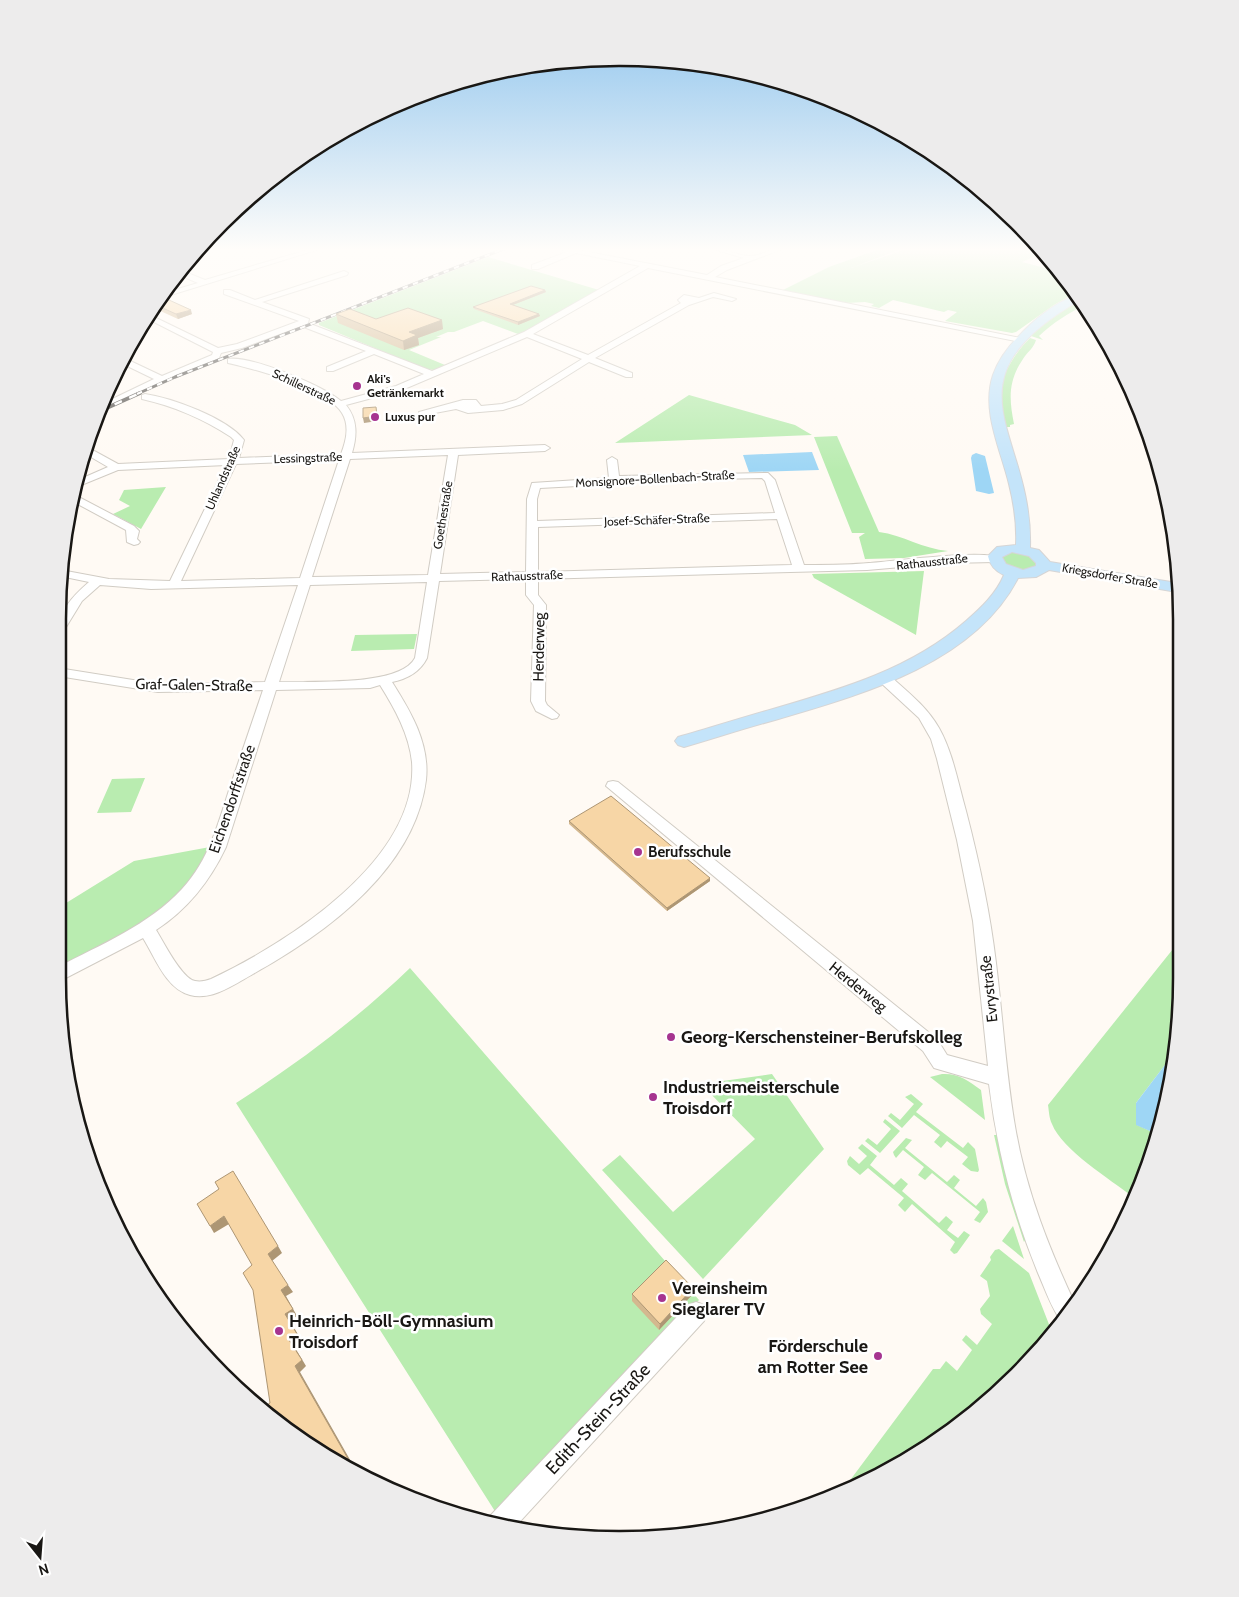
<svg xmlns="http://www.w3.org/2000/svg" width="1239" height="1597" font-family="Cabin,sans-serif">
	<style>
		.green { fill: #b9ecb0 }
		.water { fill: #9ed6f5 }
		.lines { fill: none; stroke-linecap: round; stroke-linejoin: round }
		.minor-casing { stroke: #d1ccc4; stroke-width: 2 }
		.major-casing { stroke: #d6d5d5; stroke-width: 2 }
		.minor { fill: #fff; fill-rule: evenodd }
		.major { fill: #c4e4fa; fill-rule: evenodd }
		.rail-far1-casing { stroke: #605d59; stroke-width: 3 }
		.rail-casing { stroke: #605d59; stroke-width: 4 }
		.rail-far1 { stroke: #fff; stroke-width: 2; stroke-dasharray: 5.5; stroke-linecap: butt }
		.rail { stroke: #fff; stroke-width: 2.5; stroke-dasharray: 8; stroke-linecap: butt }
		.wall { fill: #d4b88f }
		.shaded-wall { fill: #ad9674 }
		.building { fill: #f7d6a6; stroke: #ad9674 }
		.poi-dot { fill: #a63490; stroke: #fff; stroke-width: 2 }
		.labels { text-anchor: middle; stroke-width: 5; stroke-linejoin: round; paint-order: stroke }
		.far-poi-label { font-size: 12px; font-weight: bold; fill: #191714; stroke: #fff; text-anchor: start }
		.far-street-label { font-size: 12px; fill: #191714; stroke: #fff }
		.street-label { font-size: 15px; fill: #191714; stroke: #fff }
		.poi-label { font-size: 15px; font-weight: bold; fill: #191714; stroke: #fff; text-anchor: start }
		.near-poi-label { font-size: 18px; font-weight: bold; fill: #191714; stroke: #fff; text-anchor: start }
		.near-street-label { font-size: 18px; fill: #191714; stroke: #fff }
		.rim { fill: none; stroke: #191714; stroke-width: 2.5 }
	</style>
	<rect width="100%" height="100%" fill="#fffaf4"/>
	<path class="green" d="M882 248H904L851 268 909 248H1038L1042 253 1022 262 1057 271 1075 293 1054 305 1016 332 1012 333 945 321 957 312 948 310 944 312 893 300 879 308 871 306 874 304 865 302 846 303 783 290 829 267Z
		M488 257 599 290 528 331 518 334 483 321 454 332H448L436 337H441L409 350 445 365 434 370 425 369 319 325V323Z
		M1079 298 1085 305C1068 313 1053 323 1039 336L1043 340 1031 336 1039 327Z
		M1030 338 1036 340C1034 348 1027 352 1023 359 1008 381 1009 399 1014 424L1010 425V427H1004C1003 417 999 406 1000 396 1001 374 1015 353 1030 338Z
		M689 395 795 425 812 435 615 443Z
		M837 436 879 532C903 535 923 549 948 551L904 558 865 559 859 537 865 533H852L814 437Z
		M166 487 141 529 113 514 130 506 119 500 124 490Z
		M1010 552H1017L1033 556 1038 565 1035 569 1021 571 1005 566 1001 557Z
		M924 571 916 635 814 578 812 574Z
		M417 634 414 649 351 651 355 635Z
		M145 778 131 812 97 813 112 779Z
		M210 847C185 907 121 935 67 964L58 950V908L134 861Z
		M1177 944V1049L1136 1103 1137 1125 1157 1134 1152 1158 1133 1197C1110 1179 1062 1150 1052 1124 1049 1118 1049 1111 1048 1105Z
		M410 968 699 1300 498 1516 236 1103C298 1063 357 1019 410 968Z
		M772 1074 824 1149 703 1279 602 1170 620 1155 673 1212 755 1139 701 1084Z
		M942 1074C958 1073 969 1081 981 1090L985 1120 930 1077Z
		M911 1094 923 1104 916 1112 963 1148 968 1142 975 1149 979 1170 978 1172 971 1171 962 1164 968 1157 947 1141 941 1148 934 1142 940 1135 914 1115 902 1128 888 1116 891 1113 900 1120 914 1104 905 1097Z
		M885 1119 900 1131 880 1153 865 1141 868 1138 877 1145 891 1129 883 1122Z
		M994 1135H997L1027 1237 1024 1242 1005 1184Z
		M906 1138 912 1140 905 1148 947 1182 954 1175 960 1180 954 1188 976 1206 983 1198 986 1202 988 1212 980 1223 974 1220 980 1212 932 1173 925 1180 918 1175 924 1167 903 1150 896 1158 894 1155 893 1152Z
		M862 1144 877 1156 870 1165 894 1185 901 1178 908 1184 902 1191 939 1223 946 1216 953 1222 947 1230 958 1238 964 1231 970 1235 957 1253 954 1254 950 1250 955 1242 912 1204 905 1212 898 1205 904 1198 868 1168 860 1175 848 1165 847 1161 850 1156 859 1164 867 1156 858 1148Z
		M1013 1226 1024 1259 1002 1241Z
		M999 1249 1029 1273 1052 1332 1017 1375 931 1445 850 1485 848 1483 933 1369H940L946 1361 957 1371 972 1350 962 1340 966 1335 977 1345 992 1324 981 1314 980 1309 990 1296 987 1281 980 1276 991 1260 990 1257 995 1250Z"/>
	<path class="water" d="M812 452 819 470 749 472 743 455Z
		M976 453 985 456 994 493 989 494 976 491 971 458 972 455Z
		M1177 1049V1051L1157 1134 1136 1125V1103Z"/>
	<g class="lines">
		<g class="minor-casing">
			<path id="minor" d="M314 248H323L161 298 164 293 198 283 177 274 180 270 205 280Z
				M557 248H568L707 275 721 266 744 258 713 249 712 248C725 248 740 257 752 256 763 255 772 248 783 248L782 249 727 270 715 277 1021 338 1025 340 1021 342 648 268 533 334 588 355 681 303 678 300 684 295 699 298 714 293 736 299 732 301 713 297 689 305 595 358 632 373V377H626L589 362 522 404 503 410 468 413 456 409 419 416V412L463 400H476L481 406 502 404 516 400 582 359 527 337 402 390 346 405C358 420 357 436 352 453L545 445 550 448 545 451 458 455 440 574 526 572 527 499 532 483 609 478 607 460 612 457 617 460 619 476 768 473 775 480 804 565C825 565 847 565 869 563 889 562 990 548 1001 559L995 562 947 563 867 570 538 579V595L546 605 545 701 547 705 559 715 557 718 552 719 536 711 531 701 534 605 526 595V579L439 581 427 658C420 672 407 679 392 682 411 712 430 744 426 780 415 869 325 934 253 974 235 984 212 1001 190 995 166 989 155 957 143 938L58 982V967C100 945 149 925 182 889 209 860 218 824 230 787 241 755 252 723 263 690L158 692 58 676V668L158 684 265 682 298 585 151 589 100 585 82 601 63 632 59 633C59 610 72 597 89 582L60 576 61 570 109 579 170 581 226 465 118 470 74 488 76 481 108 467 84 453 87 447 118 464 229 459 234 440 231 437C204 419 173 406 142 399V395L145 394C172 398 227 418 244 440L239 458 341 454C346 441 350 426 342 413 328 389 255 369 228 363V359C251 355 323 386 341 401L396 386 424 374 374 354 333 371H327V367L366 351 301 326 242 348 221 353 219 358 211 362 101 410 104 403 154 379 121 363 124 358 162 376 212 355 213 352 148 319 150 315 218 348 237 344 299 321 224 294V290H230L255 300 344 271 348 273 347 275 262 302 309 319 308 323 432 371 524 332 640 266 576 253 538 269H532V265L567 252ZM448 455 428 575 312 577 350 459ZM339 460 300 578 181 581 236 464ZM762 478 765 481 775 513 537 521V499L540 488 615 484 626 481ZM777 519 792 565 538 572V527ZM427 582 415 658C400 687 309 681 279 682L310 585ZM380 685C395 709 409 734 412 762 419 860 287 943 211 979 206 981 200 982 195 981 182 979 163 941 156 930 188 909 210 881 226 847L276 690 370 688Z
				M73 494 134 526 139 531 137 539 140 542 138 544 134 545 127 542 126 530 72 501Z
				M885 675 890 676C908 692 927 707 939 728 953 753 958 783 966 811 979 861 990 912 996 963 1003 1019 1006 1076 1016 1132 1027 1193 1049 1248 1075 1304L1061 1321C1051 1307 1045 1289 1038 1273 1013 1212 997 1150 989 1084L934 1068 923 1051 606 786 608 782 613 781 618 782 937 1039 947 1055 988 1066 973 921 957 840 937 759 931 739 919 718 880 682 878 679 880 676Z
				M696 1302 704 1305 707 1313 704 1321 515 1527 487 1523 490 1516 688 1305Z"/>
		</g>
		<g class="major-casing">
			<path id="major" d="M1076 295 1080 300C937 384 1034 431 1030 548L1039 550 1050 562 1177 583V592L1049 570 1036 577 1018 578C974 664 860 695 775 720 745 728 715 738 684 747L678 745 675 741 678 737C710 728 741 718 773 709 842 689 911 669 966 621 981 608 996 594 1004 575 995 571 990 565 988 556L997 547 1016 545C1017 524 1014 504 1009 484 1001 450 981 411 993 375 998 361 1007 348 1018 337 1033 320 1055 303 1076 295ZM1012 552 1029 556 1036 563V566L1023 570 1006 564 1002 557Z"/>
		</g>
		<use href="#minor" class="minor"/>
		<use href="#major" class="major"/>
		<g class="rail-far1-casing">
			<path id="rail-far1" d="M137 394 175 377 506 248"/>
		</g>
		<g class="rail-casing">
			<path id="rail" d="M100 411 140 393"/>
		</g>
		<use href="#rail-far1" class="rail-far1"/>
		<use href="#rail" class="rail"/>
	</g>
	<path class="wall" d="M545 290 546 292 513 305 539 314 540 316 518 325 474 309 473 307Z
		M157 303 192 314 178 319 156 309 155 307Z
		M336 314 376 319 443 329 418 338 419 345 404 350 338 323Z
		M569 821 710 878V881L667 911 569 824Z
		M632 1294 692 1295 659 1330 632 1301Z"/>
	<path class="shaded-wall" d="M545 290 546 292 510 306V304Z
		M191 310 192 314 178 319 176 314Z
		M539 314 540 316 518 325V322Z
		M442 320 443 329 418 338 419 345 404 350 403 341 409 332Z
		M376 407 378 421 364 423 363 418Z
		M710 878V881L667 911V908Z
		M224 1216 229 1224 214 1233 210 1226Z
		M278 1246 282 1253 272 1261 268 1254Z
		M288 1285 293 1292 286 1296 297 1316 290 1321 302 1341 294 1346 306 1366 300 1372 357 1472 355 1471 295 1366 289 1340 281 1290Z
		M693 1288 692 1295 659 1330 660 1324Z"/>
	<path class="building" d="M531 286 545 290 510 304 539 314 518 322 473 307Z
		M169 300 191 310 176 314 156 305 157 303Z
		M408 308 442 320 409 332 417 335 403 341 336 314 350 309 376 319Z
		M376 407 377 416 363 418V408Z
		M611 796 710 878 667 908 569 821Z
		M233 1171 278 1246 268 1254 288 1285 281 1290 293 1309 285 1314 297 1334 289 1340 302 1360 295 1366 355 1471 339 1464 264 1407 270 1403 253 1290 243 1273 252 1265 224 1216 210 1226 197 1204 219 1189 215 1182Z
		M666 1260 693 1288 660 1324 632 1294Z"/>
	<linearGradient id="sky" x2="0" y2="1"><stop stop-color="#8ac2ed"/><stop offset="0.53" stop-color="#fffdfa"/><stop offset="1" stop-color="#fffdfa" stop-opacity="0"/></linearGradient>
	<rect width="1239" height="471" fill="url(#sky)"/>
	<g class="poi-dot">
		<circle cx="357" cy="386" r="5"/>
		<circle cx="375" cy="417" r="5"/>
		<circle cx="638" cy="852" r="5"/>
		<circle cx="671" cy="1037" r="5"/>
		<circle cx="653" cy="1097" r="5"/>
		<circle cx="662" cy="1298" r="5"/>
		<circle cx="279" cy="1331" r="5"/>
		<circle cx="878" cy="1356" r="5"/>
	</g>
	<g class="labels">
		<g class="far-poi-label">
			<text x="367" y="383">Aki's<tspan x="367" dy="14">Getränkemarkt</tspan></text>
			<text x="385" y="421">Luxus pur</text>
		</g>
		<g class="far-street-label">
			<text transform="translate(304 387) rotate(25)" y="4">Schillerstraße</text>
			<text transform="translate(308 458) rotate(-2)" y="4">Lessingstraße</text>
			<text transform="translate(223 478) rotate(-66)" y="4">Uhlandstraße</text>
			<text transform="translate(655 479) rotate(-3)" y="4">Monsignore-Bollenbach-Straße</text>
			<text transform="translate(443 515) rotate(-81)" y="4">Goethestraße</text>
			<text transform="translate(657 520) rotate(-2)" y="4">Josef-Schäfer-Straße</text>
			<text transform="translate(932 562) rotate(-6)" y="4">Rathausstraße</text>
			<text transform="translate(527 576) rotate(-2)" y="4">Rathausstraße</text>
			<text transform="translate(1110 576) rotate(10)" y="4">Kriegsdorfer Straße</text>
		</g>
		<g class="street-label">
			<text transform="translate(539 647) rotate(-89)" y="5">Herderweg</text>
			<text transform="translate(194 685) rotate(1)" y="5">Graf-Galen-Straße</text>
			<text transform="translate(232 799) rotate(-71)" y="5">Eichendorffstraße</text>
			<text transform="translate(858 987) rotate(39)" y="5">Herderweg</text>
			<text transform="translate(989 989) rotate(-96)" y="5">Evrystraße</text>
		</g>
		<g class="poi-label">
			<text x="648" y="857">Berufsschule</text>
		</g>
		<g class="near-poi-label">
			<text x="681" y="1043">Georg-Kerschensteiner-Berufskolleg</text>
			<text x="663" y="1093">Industriemeisterschule<tspan x="663" dy="21">Troisdorf</tspan></text>
			<text x="672" y="1294">Vereinsheim<tspan x="672" dy="21">Sieglarer TV</tspan></text>
			<text x="289" y="1327">Heinrich-Böll-Gymnasium<tspan x="289" dy="21">Troisdorf</tspan></text>
			<text x="868" y="1352" text-anchor="end">Förderschule<tspan x="868" dy="21">am Rotter See</tspan></text>
		</g>
		<g class="near-street-label">
			<text transform="translate(598 1419) rotate(-47)" y="6">Edith-Stein-Straße</text>
		</g>
	</g>
	<path d="M0 0H1239V1597H0ZM619 66H620A553 553 0 0 1 1173 619V978A553 553 0 0 1 620 1531H619A553 553 0 0 1 66 978V619A553 553 0 0 1 619 66Z" fill="#edecec" fill-rule="evenodd"/>
	<path class="rim" d="M619 66H620A553 553 0 0 1 1173 619V978A553 553 0 0 1 620 1531H619A553 553 0 0 1 66 978V619A553 553 0 0 1 619 66Z"/>
	<g transform="translate(40 1557) rotate(163)" stroke="#ffffff" stroke-width="4" paint-order="stroke">
	<path d="M0-4L9 19L0 12L-9 19Z" fill="#191714"/>
	<text y="-8" font-size="14" font-weight="bold" text-anchor="middle" fill="#191714">N</text>
	</g>
</svg>
